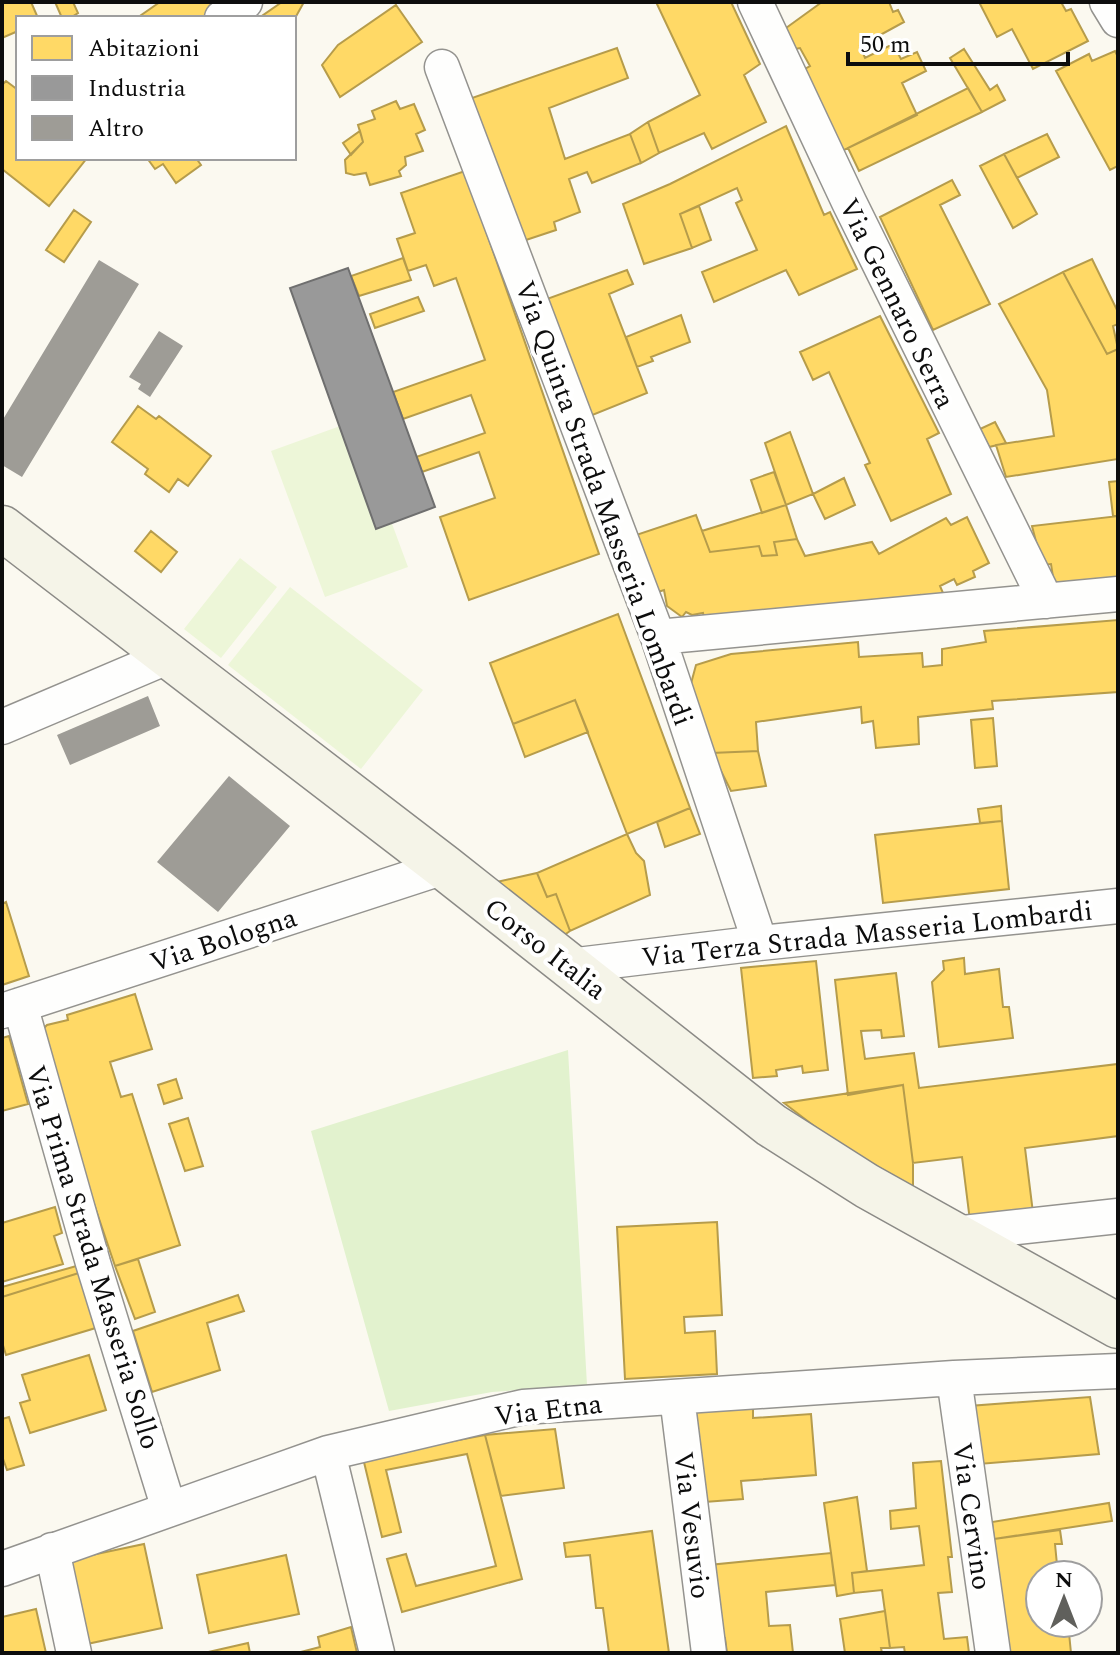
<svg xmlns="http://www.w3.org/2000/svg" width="1120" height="1655" font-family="Spectral,serif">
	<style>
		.green { fill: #e2f2ce }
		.pitch { fill: #edf6d8 }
		.homes { fill: #ffd966; stroke: #b69c4b; stroke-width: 2 }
		.industry { fill: #999; stroke: #6f6f6f; stroke-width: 2 }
		.building { fill: #9e9c96 }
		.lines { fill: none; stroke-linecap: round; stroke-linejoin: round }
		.street-casing { stroke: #94938f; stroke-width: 37 }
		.secondary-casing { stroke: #8b8a86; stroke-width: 47 }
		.street { stroke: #fefefd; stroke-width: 34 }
		.secondary { stroke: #f5f4e8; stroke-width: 44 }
		.labels { text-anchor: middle; stroke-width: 8; stroke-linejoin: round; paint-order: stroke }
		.street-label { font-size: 28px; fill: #0d0d0d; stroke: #fff }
	</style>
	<rect width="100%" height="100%" fill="#fbf9f0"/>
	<path class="green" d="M568 1050 587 1385 492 1392 389 1411 311 1131Z"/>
	<path class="pitch" d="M354 421 408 567 325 597 271 451Z
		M240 558 277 587 221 658 184 629Z
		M290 587 423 690 361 769 228 665Z"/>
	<path class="homes" d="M2 2H31L38 18H18V31L2 38Z
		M55 2H73L78 13 70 18H62Z
		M160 2H225L202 18H137Z
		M282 2H304L294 20 259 18Z
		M656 2H731L760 64 744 75 766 122 712 149 704 133 659 153 648 122 700 95Z
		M822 2H889L893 12 898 10 904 22 860 46 865 58 893 44 901 59 917 52 926 71 902 83 917 115 842 151 803 70 810 66 800 48 795 49 786 28Z
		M979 2H1061L1066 11 1071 9 1088 41 1033 69 1012 29 997 37Z
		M396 5 422 42 340 97 322 65 338 45Z
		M617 48 628 78 549 108 565 159 630 134 641 163 592 183 587 172 569 179 580 212 554 222 556 230 523 241 469 99Z
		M964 49 990 90 997 85 1005 100 982 112 950 58Z
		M1115 51 1118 57V166L1110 170 1056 71 1089 54 1092 61Z
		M6 81 18 90V158H87L49 206 2 169V85Z
		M968 88 982 112 859 171 848 148Z
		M396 101 400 109 414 104 425 130 416 134 423 151 405 157 406 165 399 171 401 176 370 185 366 173 354 175 346 173 345 160 363 142 358 125 375 119 372 111Z
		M648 122 659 153 641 163 630 134Z
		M786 126 824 215 830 212 857 269 799 295 786 270 714 302 702 272 757 250 736 203 742 200 737 188 680 214 692 248 644 264 623 204 670 184Z
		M360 131 363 142 351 155 343 143Z
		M1047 134 1059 157 1017 178 1004 154Z
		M1004 154 1037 214 1013 228 980 166Z
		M147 158H196L201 165 176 183 163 164 155 169Z
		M465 171 599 554 469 600 440 517 495 498 479 452 422 472 416 457 485 433 471 395 403 419 393 392 485 360 456 278 434 286 426 265 408 271 397 239 415 233 401 193Z
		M952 180 960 195 940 205 990 304 933 330 880 217Z
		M699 206 711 240 692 248 680 214Z
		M74 210 91 222 64 262 46 250Z
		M403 258 411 280 359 296 351 276Z
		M1092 259 1118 312V324L1113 326 1118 349 1107 354 1063 272Z
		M627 270 633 284 609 294 647 393 585 418 544 300Z
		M1063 272 1107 354 1118 349V459L1006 477 996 445 1054 436 1047 390 999 304Z
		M418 297 424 311 375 328 370 314Z
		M681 315 690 342 651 357 653 361 637 367 626 337Z
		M880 316 939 433 927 439 951 494 891 521 865 465 870 463 829 372 813 380 800 352Z
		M138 406 156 419 159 416 211 456 188 486 178 479 169 492 145 474 148 469 112 442Z
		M995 422 1006 443 989 447 980 429Z
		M790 432 813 494 786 505 765 443Z
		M774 472 786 505 762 513 751 480Z
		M844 478 855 505 825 519 813 494Z
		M1118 481V516H1113L1109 482Z
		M786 505 797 539 774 542 777 555 762 556 759 546 710 552 702 531Z
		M696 515 710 552 759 546 762 556 777 555 774 542 797 539 805 556 872 542 879 554 946 518 951 525 967 517 989 563 973 571 975 577 957 585 954 579 940 586 943 593 924 601 920 595 902 601 704 617 703 613 692 615 686 612 682 617 667 606 664 590 658 592 633 536Z
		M1118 516V584L1055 590 1051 564 1042 565 1032 526Z
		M151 531 177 552 161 572 135 551Z
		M618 614 690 808 627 834 575 700 513 724 490 663Z
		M1118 620V692L992 701 993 709 918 717 919 744 876 748 873 721 862 723 861 707 756 722 758 751 712 753 689 691 696 665 731 654 858 642 859 657 922 653 923 667 942 665V649L986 642 984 631Z
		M575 700 588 732 525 757 513 724Z
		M993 718 997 766 975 768 971 720Z
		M758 751 766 786 731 791 712 753Z
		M1001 806 1002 821 980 823 978 809Z
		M690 808 700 834 665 847 657 822Z
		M1002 821 1009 889 883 903 875 835Z
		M627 834 636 853 644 861 650 895 570 931 556 894 547 897 537 873Z
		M537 873 547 897 556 894 570 931 563 936 492 883Z
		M6 902 29 976 2 985V904Z
		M964 958 965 974 999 969 1003 1007H1009L1013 1038 939 1047 932 982 944 970 943 961Z
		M816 961 828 1070 803 1073 802 1066 776 1070 777 1076 753 1078 741 968Z
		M896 973 904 1036 882 1038 881 1030 861 1031 865 1059 914 1053 919 1088 1118 1064V1136L1025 1148 1033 1213 970 1221 962 1157 913 1163 903 1085 848 1095 835 980Z
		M135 994 152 1049 110 1062 121 1097 132 1094 180 1245 115 1266 43 1053 42 1030 47 1025 68 1020 67 1015Z
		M9 1036 28 1104 2 1111V1038Z
		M176 1079 182 1098 164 1104 158 1085Z
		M903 1085 913 1163V1187L835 1142 784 1103Z
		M188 1118 203 1166 185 1171 169 1124Z
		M55 1207 62 1233 54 1236 63 1264 2 1282V1223Z
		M717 1222 722 1315 684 1317 685 1333 715 1331 717 1374 625 1379 617 1227Z
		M138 1259 155 1312 135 1319 115 1266Z
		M80 1265 82 1272 2 1297V1287Z
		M82 1272 99 1327 6 1355 2 1342V1297Z
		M238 1295 244 1311 207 1323 220 1370 152 1392 133 1331Z
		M89 1355 106 1410 30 1433 20 1403 30 1400 22 1375Z
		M1090 1397 1099 1454 979 1464 969 1406Z
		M753 1405V1418L811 1414 816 1475 741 1481 743 1499 692 1503 687 1409Z
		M9 1417 24 1465 7 1470 2 1456V1419Z
		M555 1429 564 1488 501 1496 485 1435Z
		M485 1435 522 1579 402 1612 387 1559 406 1554 416 1586 496 1566 467 1454 386 1470 401 1532 382 1537 363 1458Z
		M941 1461 952 1557H948L952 1592 938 1593 944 1639 967 1637 969 1653H905L904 1647 890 1648 882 1590 854 1593 852 1573 924 1565 919 1526 891 1529 890 1511 916 1508 913 1463Z
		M857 1497 867 1571 852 1573 854 1593 837 1596 824 1503Z
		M1109 1503 1112 1521 994 1539 992 1522Z
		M1060 1530 1062 1544H1055L1058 1575H1040V1623H1068L1071 1653H1009L994 1539Z
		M652 1531 669 1653H609L603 1608H596L590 1555 566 1557 564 1543Z
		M144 1544 162 1628 87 1644 68 1560Z
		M831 1553 835 1585 766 1592 769 1626 790 1625 793 1653H727L725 1638 716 1639 709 1565Z
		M286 1555 299 1614 209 1633 197 1575Z
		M36 1609 46 1653H2V1617Z
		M885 1611 890 1648H881L882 1653H845L840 1619Z
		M351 1627 357 1653H297L320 1647 318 1637Z
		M248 1643 250 1653H204Z"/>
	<path class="industry" d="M348 268 435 507 376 529 290 288Z"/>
	<path class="building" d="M99 260 139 284 22 477 2 465V421Z
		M159 331 183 346 150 397 138 389 141 384 129 377Z
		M148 696 160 726 70 765 57 735Z
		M229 776 290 826 218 912 157 862Z"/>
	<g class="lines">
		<g class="street-casing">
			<path id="street" d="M755 2 849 202 1046 601
				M1107 2 1118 20
				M222 18 245 2
				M442 67 658 637 760 943
				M658 637 1118 594
				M2 727 167 657
				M569 966 760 943 1118 906
				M20 1005 93 1263 169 1509
				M2 1011 444 867
				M954 1234 1118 1216
				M954 1378 993 1653
				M677 1397 709 1653
				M328 1453 377 1653
				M52 1550 74 1653
				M2 1569 328 1453 523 1407 954 1378 1118 1371"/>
		</g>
		<g class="secondary-casing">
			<path id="secondary" d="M2 528 444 867 771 1125 867 1186 1118 1326"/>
		</g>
		<use href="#street" class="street"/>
		<use href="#secondary" class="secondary"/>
	</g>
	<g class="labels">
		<g class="street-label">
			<text transform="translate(898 303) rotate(64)" y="10">Via Gennaro Serra</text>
			<text transform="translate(605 503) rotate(70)" y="10">Via Quinta Strada Masseria Lombardi</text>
			<text transform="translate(867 933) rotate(-6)" y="10">Via Terza Strada Masseria Lombardi</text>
			<text transform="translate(223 939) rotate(-18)" y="10">Via Bologna</text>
			<text transform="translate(546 948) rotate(38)" y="10">Corso Italia</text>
			<text transform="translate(94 1257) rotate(73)" y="10">Via Prima Strada Masseria Sollo</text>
			<text transform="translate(548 1409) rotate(-7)" y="10">Via Etna</text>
			<text transform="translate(973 1516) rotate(82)" y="10">Via Cervino</text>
			<text transform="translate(693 1525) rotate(83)" y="10">Via Vesuvio</text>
		</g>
	</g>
	<rect width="1120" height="1655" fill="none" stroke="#0d0d0d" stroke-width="8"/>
	<rect x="16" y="16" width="280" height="144" fill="#ffffff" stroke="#9e9e9e" stroke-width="2"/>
	<rect x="32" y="36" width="40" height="24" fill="#ffd966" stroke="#9e9e9e" stroke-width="2"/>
	<text x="88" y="56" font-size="24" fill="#0d0d0d">Abitazioni</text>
	<rect x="32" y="76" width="40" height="24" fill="#999999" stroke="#9e9e9e" stroke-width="2"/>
	<text x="88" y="96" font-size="24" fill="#0d0d0d">Industria</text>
	<rect x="32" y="116" width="40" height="24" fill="#9e9c96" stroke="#9e9e9e" stroke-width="2"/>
	<text x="88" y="136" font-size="24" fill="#0d0d0d">Altro</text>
	<g transform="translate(1064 1599)"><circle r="38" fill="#ffffff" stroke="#9e9e9e" stroke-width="2"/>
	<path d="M0-6L14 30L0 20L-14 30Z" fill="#60605c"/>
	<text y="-12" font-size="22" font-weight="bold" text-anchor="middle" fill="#0d0d0d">N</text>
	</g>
	<path d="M848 52v12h220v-12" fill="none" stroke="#0d0d0d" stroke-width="4"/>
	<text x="860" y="52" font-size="24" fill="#0d0d0d" stroke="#ffffff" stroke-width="6" paint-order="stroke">50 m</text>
</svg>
